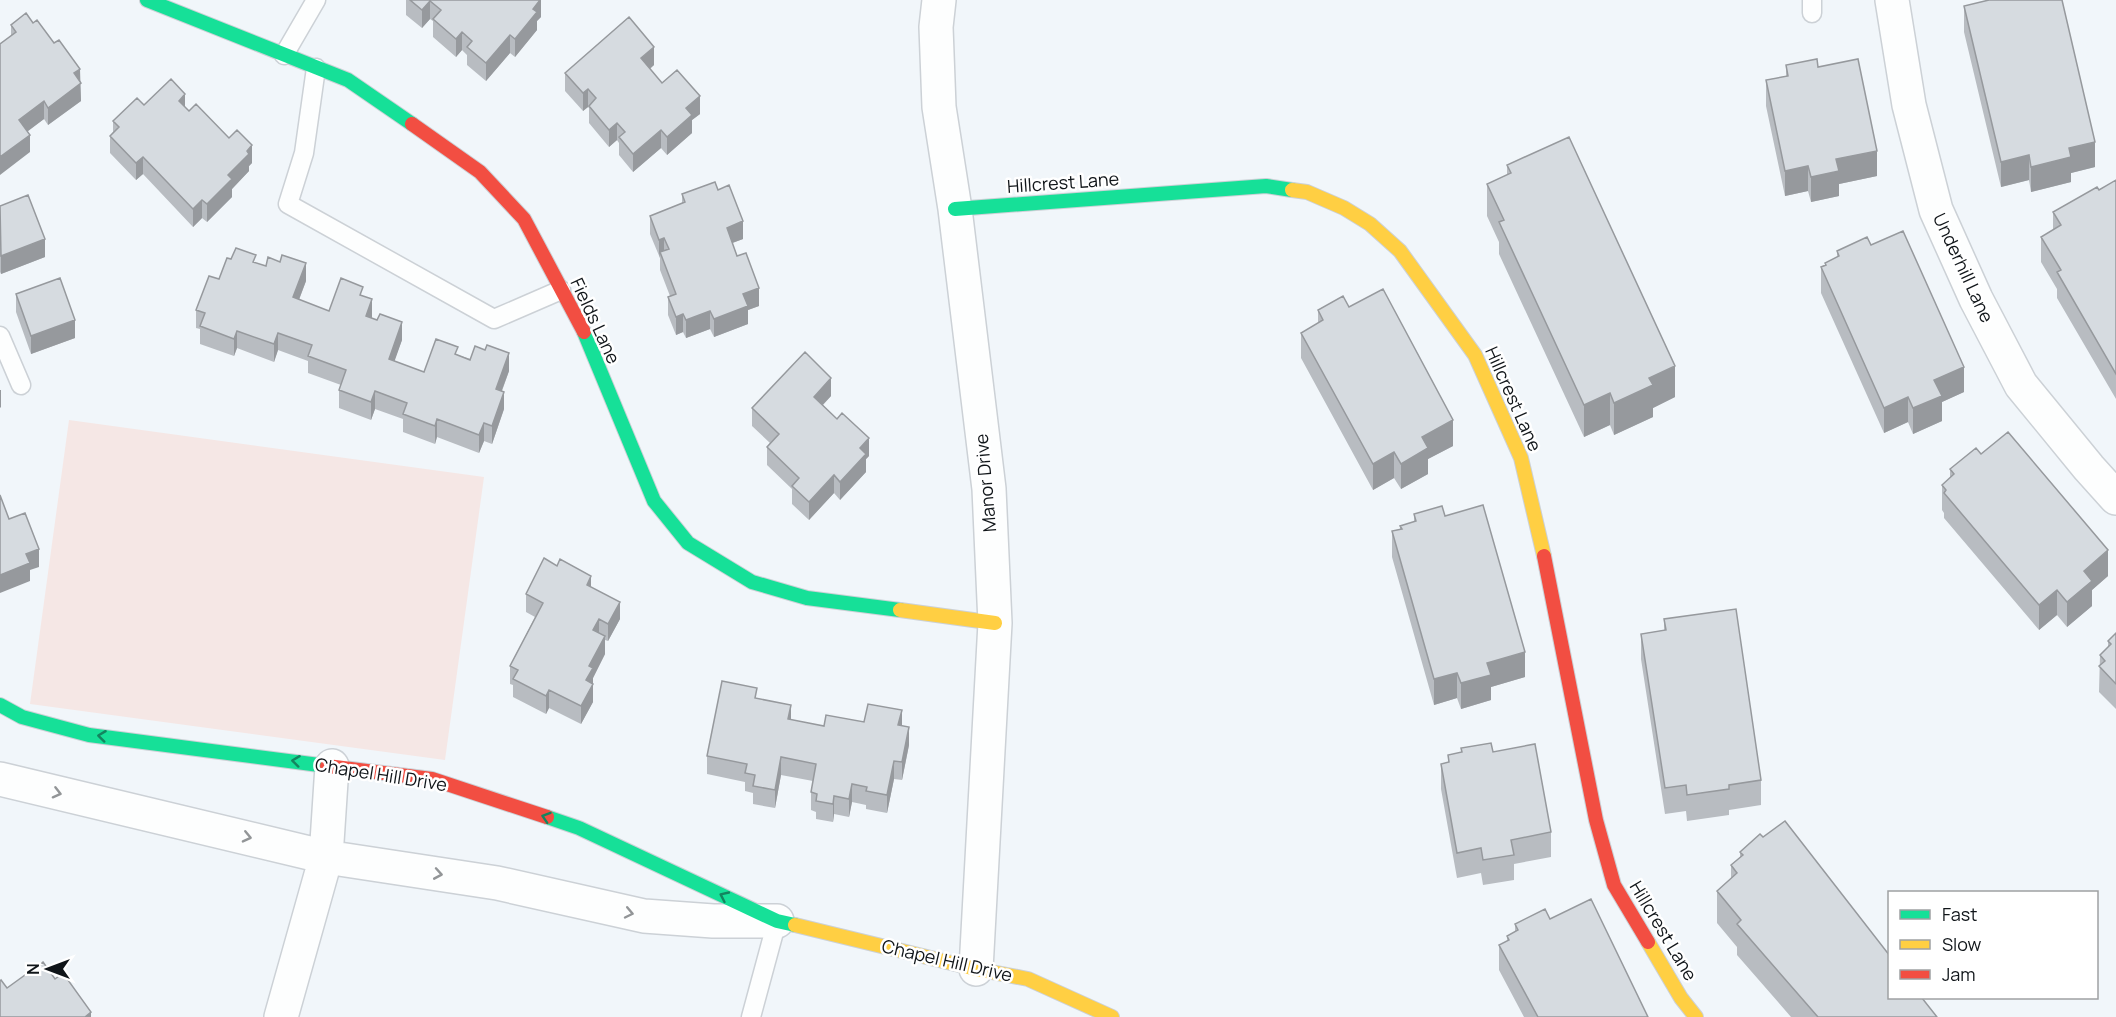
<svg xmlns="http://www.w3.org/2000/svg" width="2116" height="1017" font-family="Manrope,sans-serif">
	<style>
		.green { fill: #f5e7e5 }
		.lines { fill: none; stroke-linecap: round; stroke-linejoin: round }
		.lane-casing { stroke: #ccd1d6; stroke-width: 21 }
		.street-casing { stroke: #ccd1d6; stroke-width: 36 }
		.fast-casing { stroke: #ccd1d6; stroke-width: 16 }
		.slow-casing { stroke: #ccd1d6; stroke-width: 16 }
		.jam-casing { stroke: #ccd1d6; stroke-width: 16 }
		.lane { stroke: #fdfefe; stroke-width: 18 }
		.street { stroke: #fdfefe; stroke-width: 33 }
		.fast { stroke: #16e098; stroke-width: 14 }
		.slow { stroke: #ffcf43; stroke-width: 14 }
		.jam { stroke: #f24e42; stroke-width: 14 }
		.wall { fill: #b8bcc1 }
		.shaded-wall { fill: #96999d }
		.building { fill: #d6dbe0; stroke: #96999d; stroke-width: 1.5 }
		.oneway { stroke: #13855f }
		.oneway2 { stroke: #929597 }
		.labels { text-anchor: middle; stroke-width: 5; stroke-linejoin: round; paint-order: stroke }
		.street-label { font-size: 18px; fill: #101519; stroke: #fff }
	</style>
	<rect width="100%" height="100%" fill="#f1f6fa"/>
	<path class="green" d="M69 420 484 477 445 760 30 704Z"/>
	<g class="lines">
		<g class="lane-casing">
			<path id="lane" d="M1812 13V0
				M284 55 316 0
				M316 68 304 153 288 204 494 319 561 290
				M0 336 21 385
				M751 1017 777 921"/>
		</g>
		<g class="street-casing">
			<path id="street" d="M939 0 936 27 939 107 955 209 989 489 995 623 976 969
				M1892 0 1909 105 1936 210 1976 299 2021 385 2089 468 2116 498
				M0 779 326 857 497 883 644 916 713 921H777
				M281 1017 326 857 332 766"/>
		</g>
		<g class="fast-casing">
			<path id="fast" d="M147 0 348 80 412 124
				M955 209 1266 186 1292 190
				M584 332 654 501 688 543 752 582 807 598 900 610
				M0 705 22 717 89 735 327 766
				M547 817 579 828 777 921 795 925"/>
		</g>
		<g class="slow-casing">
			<path id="slow" d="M1292 190 1307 192 1344 208 1370 224 1400 251 1475 355 1521 458 1544 556
				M900 610 995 623
				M795 925 976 969 1028 979 1112 1017
				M1648 942 1681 998 1696 1017"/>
		</g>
		<g class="jam-casing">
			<path id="jam" d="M412 124 480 172 524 219 584 332
				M1544 556 1596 820 1614 885 1648 942
				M327 766 432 779 547 817"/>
		</g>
		<use href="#lane" class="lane"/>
		<use href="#street" class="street"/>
		<use href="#fast" class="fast"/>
		<use href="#slow" class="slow"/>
		<use href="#jam" class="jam"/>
	</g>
	<path class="wall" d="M406 0H541V17L537 21V30L515 57 510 53 486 81 467 65V55L462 50 456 57 433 37V21L430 19 422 28 406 15Z
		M1987 0H2062L2095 167 2071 173V182L2031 192 2029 180 2001 187 1964 32V6L1987 1Z
		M33 23 80 81 81 101 48 125 44 119 27 131 30 152 11 36V25Z
		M654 65 650 69 662 83 700 114 692 120V133L667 155 661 148 633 172 619 155V143L617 140 609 147 589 123V108L588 107 583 111 565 91V73Z
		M1786 65 1818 67 1877 176 1839 184V196L1811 202 1808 191 1785 196 1766 106V80L1786 76Z
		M144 105 185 108 252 163 249 166V171L232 189V197L207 222 202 218 193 227 143 174 136 180 110 153V136L113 132V121Z
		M1507 165 1675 397 1653 408V417L1614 435 1610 425 1584 437 1499 254V242L1487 216V184L1507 175Z
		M2116 180V399L2057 298V289L2041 262V237L2053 230V212L2099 190Z
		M718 190 743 239 732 243 759 306 748 310V324L714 337 710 329 686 338 683 332 676 335 668 315V297L670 296 660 270V258L650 234V216L682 203V194Z
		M0 206 45 257 1 274 0 272Z
		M1871 245 1964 392 1942 402V421L1913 434 1908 422 1884 433 1821 293V267L1825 265V263L1837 258V251Z
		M231 259 256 263 306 281 299 300 329 311 363 296 372 317V318L402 340 394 361 424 372 458 355 509 371 502 391 504 409 492 444 484 441 479 453 437 437 435 444 403 432V419L375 409 371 420 339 408V390L341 385 308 373V361L278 350 274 362 237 348 234 356 200 344V329L196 328V310L219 279Z
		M16 294 75 338 31 354 16 312Z
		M1349 307 1453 446 1428 459V474L1401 489 1394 478 1373 490 1301 358V333L1318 323V310Z
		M831 396 823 405 869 456 866 459V472L840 500 834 493 809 520 792 504V489L767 465V447L770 443 752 426V408Z
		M1981 454 2108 576 2092 590V606L2067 627 2057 615 2039 630 1944 518V513L1942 510V485L1950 478V469Z
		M1414 514 1445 516 1525 677 1491 687V700L1461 709 1457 698 1434 705 1392 557V531L1400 529V526L1414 522Z
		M591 587 620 619 608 641 605 640V654L593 678V702L581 724 549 708 546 714 513 697V685L510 684V666L535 617 526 612V594Z
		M1664 619 1761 780V805L1729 810V815L1687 821 1686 811 1665 814 1641 659V634L1664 630Z
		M2116 633V709L2099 692 2100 655 2108 647V641Z
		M757 699 791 720 824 726 864 722 902 726 909 745 902 780 894 779 887 813 866 809V805L852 802 849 817 834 814 833 822 816 819V812L811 810V792L813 781 781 775 775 808 753 804V793L745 791V782L707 774V756Z
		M1461 748 1493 752 1551 832V857L1514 864V880L1483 885 1481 873 1457 878 1441 789V764L1448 763V755L1461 753Z
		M1740 852 1937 1017H1791L1737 955V947L1717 923V891L1731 879V865L1740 857Z
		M1550 919 1648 1017H1524L1499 970V945L1507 941V936L1515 932V924Z"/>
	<path class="shaded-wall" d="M540 0H541V17L537 21V30L515 57V39L533 9Z
		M430 1V19L422 28V10Z
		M462 32V50L456 57V39Z
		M510 35V53L486 81V63Z
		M654 47V65L641 76V58Z
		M80 69 81 101 48 125V108L74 73Z
		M588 89V107L583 111V93Z
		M185 94V112L179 101Z
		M700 96V114L692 120V133L667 155V137L686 108Z
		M44 101V119L19 138V120Z
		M617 123V140L609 147V130Z
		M661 130V148L633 172V154Z
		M30 135V152L0 175V157Z
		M2095 142V167L2071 173V182L2031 192V167L2069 148Z
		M252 145V163L249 166V171L232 189V197L207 222V204L228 175Z
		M1877 151V176L1839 184V196L1811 202V177L1836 159Z
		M2029 155V180L2001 187V162Z
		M143 157V174L136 180V163Z
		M1808 166V191L1785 196V171Z
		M202 200V218L193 227V209Z
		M743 221V239L727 245V228Z
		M664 238V256L660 252 659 258V240Z
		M45 239V257L1 274V256Z
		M306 263V281L293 315V297Z
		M759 288V306L748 310V324L714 337V319L743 294Z
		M372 299V317L366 334V316Z
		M710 311V329L686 338V320Z
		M683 314V332L676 335V317Z
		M75 320V338L31 354V336Z
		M402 322V340L389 377V359Z
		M237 331V348L234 356V339Z
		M278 333V350L274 362V344Z
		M509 353V371L496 406V389Z
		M1675 366V397L1653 408V417L1614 435V403L1649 378Z
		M1964 367V392L1942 402V421L1913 434V408L1934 380Z
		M831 378V396L814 414V397Z
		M0 390H1V407L0 408Z
		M375 391V409L371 420V402Z
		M504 392V409L492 444V426Z
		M1610 393V425L1584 437V405Z
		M1908 397V422L1884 433V408Z
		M437 419V437L435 444V426Z
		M1453 420V446L1428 459V474L1401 489V464L1422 437Z
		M484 423V441L479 453V435Z
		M869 438V456L866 459V472L840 500V482L860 448Z
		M1394 452V478L1373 490V464Z
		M834 475V493L809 520V502Z
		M39 549V567L30 570V581L0 593V575L26 554Z
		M2108 550V576L2092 590V606L2067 627V602L2084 571Z
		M591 576V594L587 585Z
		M2057 590V615L2039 630V605Z
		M620 602V619L608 641V624Z
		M599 619V636L593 630Z
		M605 636V654L593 678V702L581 724V706L589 666Z
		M1525 652V677L1491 687V700L1461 709V683L1487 663Z
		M1457 673V698L1434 705V679Z
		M549 690V708L546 714V696Z
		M791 705V723L788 719Z
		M902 710V728L898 725Z
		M909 727V745L902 780V762Z
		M781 757V775L775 808V790Z
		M894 761V779L887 813V795Z
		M852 784V802L849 817V799Z
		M834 796V814L833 822V804Z
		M91 1012V1017H84Z"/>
	<path class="building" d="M410 0H540L533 9 537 12 515 39 510 35 486 63 467 47 472 41 462 32 456 39 433 19 441 10 430 1 422 10Z
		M1989 0H2062L2095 142 2069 148 2071 157 2031 167 2029 155 2001 162 1964 6Z
		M26 13 33 23 37 20 54 43 59 40 80 69 74 73 81 83 48 108 44 101 19 120 30 135 0 157V44L16 32 11 25Z
		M629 17 654 47 641 58 662 83 677 70 700 96 686 108 692 115 667 137 661 130 633 154 619 137 625 132 617 123 609 130 589 106 596 98 588 89 583 93 565 73Z
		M1817 59 1818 67 1858 59 1877 151 1836 159 1839 171 1811 177 1808 166 1785 171 1766 80 1788 76 1786 65Z
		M171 79 185 94 179 101 189 111 196 104 229 138 237 130 252 145 247 151 249 154 228 175 232 179 207 204 202 200 193 209 143 157 136 163 110 136 119 127 113 121 137 98 144 105Z
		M1569 137 1675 366 1649 378 1653 385 1614 403 1610 393 1584 405 1499 222 1504 220 1487 184 1511 173 1507 165Z
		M2116 180V374L2057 272 2061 270 2041 237 2061 225 2053 212 2097 187 2099 190Z
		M715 182 718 190 729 185 743 221 727 228 737 256 746 253 759 288 743 294 748 306 714 319 710 311 686 320 683 314 676 317 668 297 676 294 660 252 669 249 664 238 659 240 650 216 685 202 682 194Z
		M28 195 45 239 1 256 0 206Z
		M1903 231 1964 367 1934 380 1942 396 1913 408 1908 397 1884 408 1821 267 1826 265 1825 263 1839 256 1837 251 1867 237 1871 245Z
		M236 248 256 255 253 262 266 266 268 257 280 262 282 255 306 263 293 297 329 311 341 278 363 287 360 295 372 299 366 316 377 320 380 314 402 322 389 359 424 372 436 339 458 347 455 354 470 360 475 346 485 350 487 345 509 353 496 389 504 392 492 426 484 423 479 435 437 419 435 426 403 414 407 403 375 391 371 402 339 390 346 370 308 356 312 345 278 333 274 344 237 331 234 339 200 326 205 313 196 310 209 276 219 279 227 258 231 259Z
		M60 278 75 320 31 336 16 294Z
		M1383 289 1453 420 1422 437 1428 448 1401 464 1394 452 1373 464 1301 333 1323 320 1318 310 1343 296 1349 307Z
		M805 352 831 378 814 397 837 419 842 413 869 438 860 448 866 454 840 482 834 475 809 502 792 486 799 478 767 447 779 434 752 408Z
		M2008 432 2108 550 2084 571 2092 581 2067 602 2057 590 2039 605 1944 493 1946 490 1942 485 1954 474 1950 469 1976 448 1981 454Z
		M0 495 9 519 25 513 39 549 26 554 30 563 0 575Z
		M1483 505 1525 652 1487 663 1491 675 1461 683 1457 673 1434 679 1392 531 1402 529 1400 526 1416 521 1414 514 1442 506 1445 516Z
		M544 558 557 566 560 559 591 576 587 585 620 602 608 624 599 619 593 630 605 636 589 666 593 668 586 680 593 684 581 706 549 690 546 696 513 679 518 670 510 666 543 603 526 594Z
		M1736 609 1761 780 1729 785V789L1687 795 1686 785 1665 788 1641 634 1666 630 1664 619Z
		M2116 633V684L2099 666 2105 661 2100 655 2111 644 2108 641Z
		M722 681 757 688 755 698 791 705 788 719 824 726 826 715 864 722 868 704 902 710 898 725 909 727 902 762 894 761 887 795 866 791 867 787 852 784 849 799 834 796 833 804 816 801 817 794 811 792 816 764 781 757 775 790 753 786 755 775 745 773 747 764 707 756Z
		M1491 743 1493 752 1535 744 1551 832 1511 840 1514 855 1483 860 1481 848 1457 853 1441 764 1449 762 1448 755 1462 752 1461 748Z
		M1785 821 1890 956V998H1922L1937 1017H1818L1737 924 1741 920 1717 891 1737 873 1731 865 1743 855 1740 852 1760 834 1763 837Z
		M1591 899 1648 1017H1538L1499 945 1509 940 1507 936 1518 930 1515 924 1545 909 1550 919Z
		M43 962 55 979 63 973 91 1012 85 1017H0V981L1 980 7 988Z"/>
	<defs><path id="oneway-chevron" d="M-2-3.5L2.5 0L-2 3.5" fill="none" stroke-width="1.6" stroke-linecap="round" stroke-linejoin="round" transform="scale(1.5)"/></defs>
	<g class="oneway">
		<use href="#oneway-chevron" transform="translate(102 736) rotate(-173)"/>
		<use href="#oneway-chevron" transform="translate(296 761) rotate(-173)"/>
		<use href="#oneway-chevron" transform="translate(546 817) rotate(-162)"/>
		<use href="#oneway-chevron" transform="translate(724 896) rotate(-155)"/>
	</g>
	<g class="oneway2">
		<use href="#oneway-chevron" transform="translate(57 793) rotate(14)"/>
		<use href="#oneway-chevron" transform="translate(247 837) rotate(13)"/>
		<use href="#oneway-chevron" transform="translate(438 874) rotate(10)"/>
		<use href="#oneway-chevron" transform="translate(629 913) rotate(12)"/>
	</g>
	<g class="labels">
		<g class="street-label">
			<text transform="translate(1063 183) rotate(-4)" y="6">Hillcrest Lane</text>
			<text transform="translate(1963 268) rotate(65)" y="6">Underhill Lane</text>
			<text transform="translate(595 321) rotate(65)" y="6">Fields Lane</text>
			<text transform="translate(1513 399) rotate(66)" y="6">Hillcrest Lane</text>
			<text transform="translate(986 483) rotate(-95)" y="6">Manor Drive</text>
			<text transform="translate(381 775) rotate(9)" y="6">Chapel Hill Drive</text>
			<text transform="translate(1663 931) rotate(59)" y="6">Hillcrest Lane</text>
			<text transform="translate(947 961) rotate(13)" y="6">Chapel Hill Drive</text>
		</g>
	</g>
	<rect x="1888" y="891" width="210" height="108" fill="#ffffff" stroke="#9fa1a3" stroke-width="1.5"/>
	<rect x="1900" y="910" width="30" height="9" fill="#16e098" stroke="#9fa1a3" stroke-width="1.5"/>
	<text x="1942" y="921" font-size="18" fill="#101519">Fast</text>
	<rect x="1900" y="940" width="30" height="9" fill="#ffcf43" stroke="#9fa1a3" stroke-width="1.5"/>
	<text x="1942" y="951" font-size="18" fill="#101519">Slow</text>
	<rect x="1900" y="970" width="30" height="9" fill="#f24e42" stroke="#9fa1a3" stroke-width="1.5"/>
	<text x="1942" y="981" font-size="18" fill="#101519">Jam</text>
	<g transform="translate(48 969) rotate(270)" stroke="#ffffff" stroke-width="4.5" paint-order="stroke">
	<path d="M0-4.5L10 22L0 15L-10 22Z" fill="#101519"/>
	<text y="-9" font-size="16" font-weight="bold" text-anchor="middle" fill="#101519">N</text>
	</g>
</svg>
